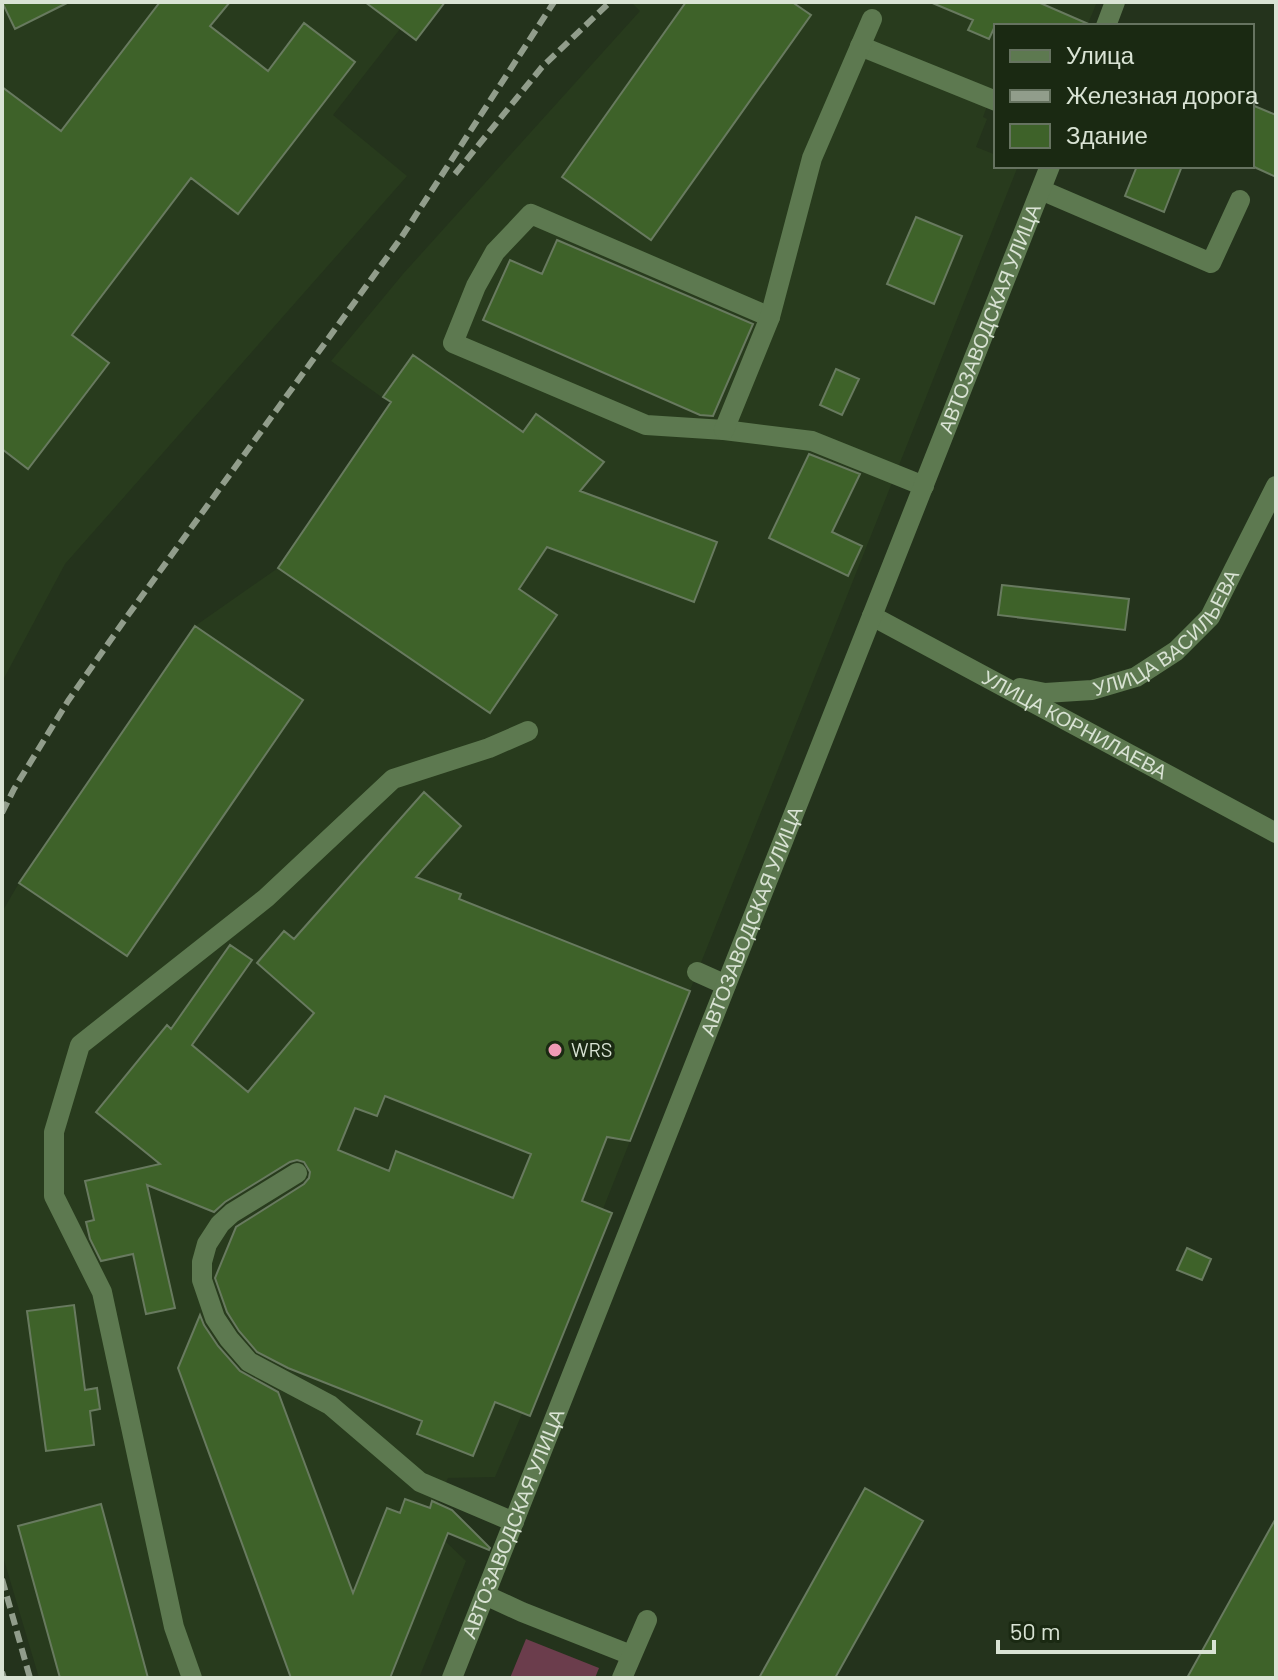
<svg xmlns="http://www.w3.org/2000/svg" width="1278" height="1680" font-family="Barlow,sans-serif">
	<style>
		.built { fill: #283b1d }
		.green { fill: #6b3d4c }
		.building { fill: #3e6229; stroke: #687a5f; stroke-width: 2; fill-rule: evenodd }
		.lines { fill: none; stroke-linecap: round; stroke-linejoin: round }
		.minor { stroke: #5d7950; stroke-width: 20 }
		.rail { stroke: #919d8b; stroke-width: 6; stroke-dasharray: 12 6; stroke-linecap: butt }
		.poi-dot { fill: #f09ab5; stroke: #1a2912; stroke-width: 3 }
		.labels { text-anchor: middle; stroke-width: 7; stroke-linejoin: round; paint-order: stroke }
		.street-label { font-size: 20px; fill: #d9e3d4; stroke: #1a2912 }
		.poi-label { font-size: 20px; fill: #d9e3d4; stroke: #1a2912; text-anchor: start }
	</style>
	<rect width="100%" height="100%" fill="#24331c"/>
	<path class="built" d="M2 2H445L416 40 400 29 333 115 407 176 65 564 2 682Z
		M631 2H1097L1087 26H996V88H994L983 117 987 119 976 147 996 155V166H1018L603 1209 612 1213 530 1416 522 1414 495 1477 448 1478 441 1492 438 1502 449 1507 462 1520 456 1536 448 1533 445 1541 466 1561 419 1678H39L2 1553V912L19 883 195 626 278 568 390 403 331 361 403 274 640 11Z"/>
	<path class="green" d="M526 1639 599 1668 595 1678H510Z"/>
	<path class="building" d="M2 2H69L15 29Z
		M160 2H230L210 26 268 71 304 23 355 62 238 214 191 178 72 335 109 363 28 469 2 449V87L61 131Z
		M365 2H445L416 40Z
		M686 2H792L811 15 651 240 562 177Z
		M930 2H1038L1093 26H995L989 39 968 30 973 20Z
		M1252 105 1276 115V177L1252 166Z
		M1137 166H1182L1164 212 1125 196Z
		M916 217 962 236 934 304 887 284Z
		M557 240 753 324 713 416 700 415 483 320 510 260 542 274Z
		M413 355 523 432 536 414 604 462 580 491 717 542 694 602 547 547 519 589 557 615 490 713 278 568 391 402 383 397Z
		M836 369 859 379 842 415 820 405Z
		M809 454 860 474 832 532 862 546 848 576 769 538Z
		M1002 585 1129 599 1125 630 998 615Z
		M195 626 303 700 127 956 19 883Z
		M424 792 461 826 416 877 461 894 459 899 690 991 630 1141 607 1137 582 1201 612 1213 530 1416 495 1402 473 1456 417 1434 422 1421 288 1368 257 1352 239 1331 227 1312 215 1278 236 1227 304 1184 309 1178 310 1172 304 1162 297 1160 290 1162 225 1202 214 1212 147 1185 175 1308 146 1314 133 1254 101 1261 90 1239 86 1222 94 1220 85 1181 160 1164 96 1112 167 1025 171 1029 230 945 252 960 192 1045 248 1092 314 1013 257 963 284 931 294 939ZM385 1096 531 1154 513 1198 396 1151 389 1171 338 1150 355 1108 377 1116Z
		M1187 1248 1211 1259 1202 1280 1177 1270Z
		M74 1305 85 1390 97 1388 100 1409 90 1411 94 1445 46 1451 27 1311Z
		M200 1315 204 1325 218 1346 240 1371 278 1392 353 1593 387 1508 400 1513 405 1499 430 1508 432 1501 452 1510 490 1548 489 1550 448 1533 390 1678H291L178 1368Z
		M865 1488 923 1521 835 1678H759Z
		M101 1504 148 1678H60L18 1526Z
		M1276 1518V1678H1187Z"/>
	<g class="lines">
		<g class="minor">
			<path d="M1106 26 1115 2"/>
			<path d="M860 46 996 101"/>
			<path d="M1041 190 1211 263 1240 200"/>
			<path d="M770 317 531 214 495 252 476 286 453 343 646 425 724 430 812 441 924 486"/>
			<path d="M724 430 770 317 812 158 872 19"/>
			<path id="s1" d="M872 616 1276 833"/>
			<path id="s2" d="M1020 688 1045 693 1092 690 1136 677 1176 651 1210 617 1276 486"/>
			<path d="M697 972 726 985"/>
			<path d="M297 1173 232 1213 220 1224 207 1244 202 1262V1280L215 1318 229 1339 249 1362 330 1405 420 1482 514 1522"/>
			<path d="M485 1595 522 1612 631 1655"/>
			<path d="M192 1678 174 1627 102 1292 54 1196V1132L80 1045 266 898 393 779 489 748 528 731"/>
			<path id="s3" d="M452 1678 1050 166"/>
			<path d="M622 1678 647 1620"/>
		</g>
		<path class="rail" d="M455 174 542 67 610 2
			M2 813 14 789 68 701 126 618 401 238 554 2
			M2 1579 30 1678
			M2 1672 4 1678"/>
	</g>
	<circle class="poi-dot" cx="555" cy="1050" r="8"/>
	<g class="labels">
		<g class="street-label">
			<text dy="7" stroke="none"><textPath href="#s3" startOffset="1462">АВТОЗАВОДСКАЯ УЛИЦА</textPath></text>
			<text dy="7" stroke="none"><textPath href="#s2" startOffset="170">УЛИЦА ВАСИЛЬЕВА</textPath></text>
			<text dy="7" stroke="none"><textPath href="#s1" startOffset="230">УЛИЦА КОРНИЛАЕВА</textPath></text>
			<text dy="7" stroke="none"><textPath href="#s3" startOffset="814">АВТОЗАВОДСКАЯ УЛИЦА</textPath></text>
			<text dy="7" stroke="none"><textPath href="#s3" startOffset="166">АВТОЗАВОДСКАЯ УЛИЦА</textPath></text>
		</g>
		<g class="poi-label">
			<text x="571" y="1057">WRS</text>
		</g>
	</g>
	<rect width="1278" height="1680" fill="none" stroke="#d9e3d4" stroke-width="8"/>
	<rect x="994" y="24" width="260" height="144" fill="#1a2912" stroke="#667360" stroke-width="2"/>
	<rect x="1010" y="50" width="40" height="12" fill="#5d7950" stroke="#667360" stroke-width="2"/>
	<text x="1066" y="64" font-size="24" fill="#d9e3d4">Улица</text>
	<rect x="1010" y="90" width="40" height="12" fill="#919d8b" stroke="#667360" stroke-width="2"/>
	<text x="1066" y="104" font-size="24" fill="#d9e3d4">Железная дорога</text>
	<rect x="1010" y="124" width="40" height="24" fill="#3e6229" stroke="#667360" stroke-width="2"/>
	<text x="1066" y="144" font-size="24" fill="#d9e3d4">Здание</text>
	<path d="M998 1640v12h216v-12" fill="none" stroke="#d9e3d4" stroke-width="4"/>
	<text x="1010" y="1640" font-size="24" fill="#d9e3d4" stroke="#1a2912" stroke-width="6" paint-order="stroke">50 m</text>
</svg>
